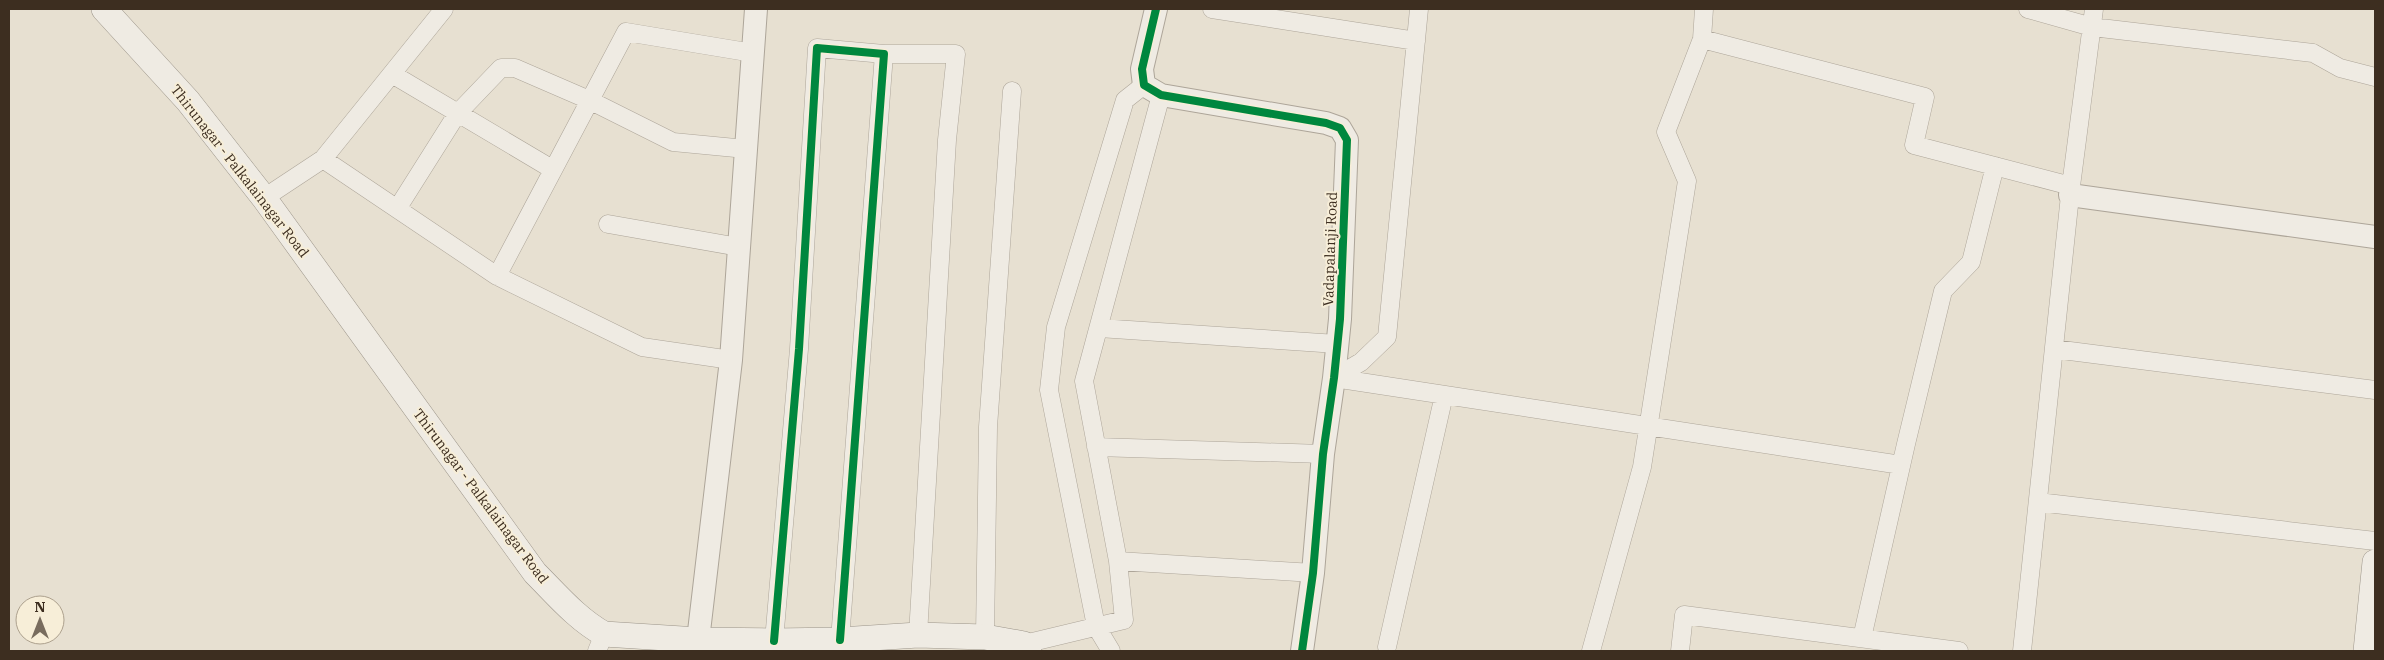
<svg xmlns="http://www.w3.org/2000/svg" width="2384" height="660" font-family="'IBM Plex Serif',serif">
	<style>
		.lines { fill: none; stroke-linecap: round; stroke-linejoin: round }
		.minor-casing { stroke: #ada599; stroke-width: 19 }
		.tertiary-casing { stroke: #ada599; stroke-width: 24 }
		.secondary-casing { stroke: #9c958a; stroke-width: 26 }
		.minor { stroke: #efebe3; stroke-width: 18 }
		.tertiary { stroke: #efebe3; stroke-width: 22 }
		.secondary { stroke: #efebe3; stroke-width: 25 }
		.cycleway-casing { stroke: #f7eed8; stroke-width: 11 }
		.cycleway { stroke: #00873e; stroke-width: 8 }
		.labels { text-anchor: middle; stroke-width: 4; stroke-linejoin: round; paint-order: stroke }
		.street-label { font-size: 14px; fill: #3d2e20; stroke: #f7eed8 }
	</style>
	<rect width="100%" height="100%" fill="#e7e0d1"/>
	<g class="lines">
		<g class="minor-casing">
			<path id="minor" d="M1212 9 1416 41
				M2028 9 2092 27 2313 53 2340 68 2375 77
				M1702 39 1925 97 1914 145 2071 186
				M884 54H956L947 140 918 635
				M392 74 552 169
				M323 159 444 9
				M264 198 323 159 497 276
				M397 209 457 114 501 68H515L589 100 673 142 746 149
				M608 224 739 247
				M1099 328 1337 344
				M2054 349 2375 390
				M731 360 642 347 497 276 626 32 753 53
				M1334 378 1901 465
				M1334 378 1361 362 1387 337 1419 9
				M1096 447 1323 454
				M2038 502 2375 541
				M1118 561 1313 573
				M985 637 988 427 1012 91
				M1862 638 1906 444 1943 291 1971 262 1995 166
				M774 641 799 349 817 48 884 54 840 640
				M1024 644 1124 620 1118 561 1084 381 1161 95
				M1387 647 1444 395
				M597 651 604 634
				M1111 651 1096 626 1049 390 1056 327 1125 100 1144 85
				M1591 651 1642 467 1687 181 1666 132 1702 39 1704 9
				M1680 651 1684 615 1959 651
				M2022 651 2071 186 2094 9"/>
		</g>
		<g class="tertiary-casing">
			<path id="tertiary" d="M1156 9 1142 69 1144 85 1161 95 1326 123 1340 128 1347 140 1340 319 1334 378 1323 454 1313 573 1302 651
				M2070 195 2375 237
				M698 640 731 360 756 9"/>
		</g>
		<g class="secondary-casing">
			<path id="secondary" d="M104 9 188 101 264 198 535 573C557 595 577 619 604 634L698 640 774 641 840 640 918 635 985 637 1024 644 1029 651
				M2366 651 2375 562"/>
		</g>
		<use href="#minor" class="minor"/>
		<use href="#tertiary" class="tertiary"/>
		<use href="#secondary" class="secondary"/>
		<g class="cycleway-casing">
			<path id="cycleway" d="M1156 9 1142 69 1144 85 1161 95 1326 123 1340 128 1347 140 1340 319 1334 378 1323 454 1313 573 1302 651
				M774 641 799 349 817 48 884 54 840 640"/>
		</g>
		<use href="#cycleway" class="cycleway"/>
	</g>
	<g class="labels">
		<g class="street-label">
			<text transform="translate(240 171) rotate(52)" y="5">Thirunagar - Palkalainagar Road</text>
			<text transform="translate(1330 249) rotate(-88)" y="5">Vadapalanji Road</text>
			<text transform="translate(481 496) rotate(53)" y="5">Thirunagar - Palkalainagar Road</text>
		</g>
	</g>
	<rect width="2384" height="660" fill="none" stroke="#3d2e20" stroke-width="20"/>
	<g transform="translate(40 620)"><circle r="24" fill="#f7eed8" stroke="#ada18e"/>
	<path d="M0-4L9 19L0 12L-9 19Z" fill="#786c5e"/>
	<text y="-8" font-size="14" font-weight="bold" text-anchor="middle" fill="#3d2e20">N</text>
	</g>
</svg>
